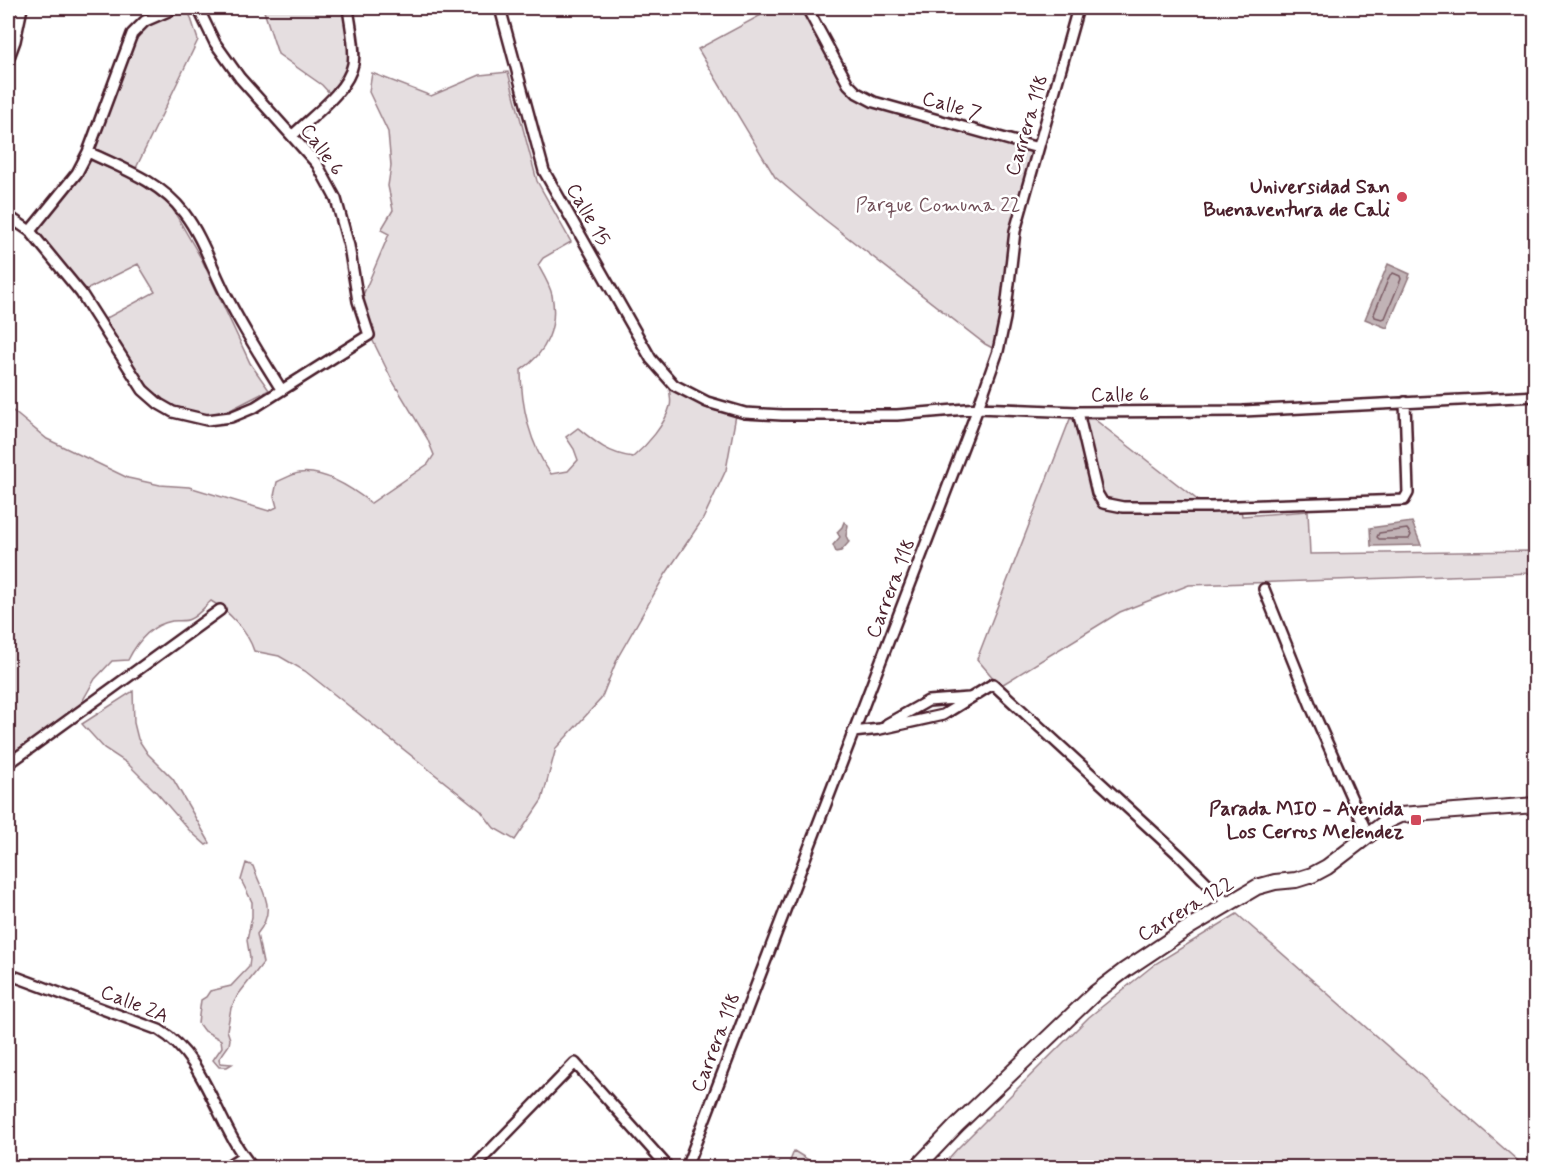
<svg xmlns="http://www.w3.org/2000/svg" width="1543" height="1175" font-family="Mynerve,sans-serif">
	<style>
		.green { fill: #e5dee0; stroke: #987e86; stroke-width: 1.5 }
		.water { fill: #c1b3b6; stroke: #91787e; stroke-width: 1.5 }
		.lines { fill: none; stroke-linecap: round; stroke-linejoin: round }
		.shore { stroke: #7a5a63; stroke-width: 1.5 }
		.street-casing { stroke: #4a1f2b; stroke-width: 14 }
		.secondary-casing { stroke: #4a1f2b; stroke-width: 18 }
		.street { stroke: #fff; stroke-width: 9 }
		.secondary { stroke: #fff; stroke-width: 14 }
		.poi-dot { fill: #d1495b; stroke: #fff; stroke-width: 2 }
		.labels { text-anchor: middle; stroke-width: 5; stroke-linejoin: round; paint-order: stroke }
		.street-label { font-size: 20px; fill: #4a1f2b; stroke: #fff }
		.poi-label { font-size: 20px; font-weight: bold; fill: #4a1f2b; stroke: #fff; text-anchor: end }
		.park-label { font-size: 20px; fill: #714f58; stroke: #fff }
	</style>
	<rect width="100%" height="100%" fill="#fff"/>
	<filter id="ink" filterUnits="userSpaceOnUse"><feTurbulence type="fractalNoise" baseFrequency=".0167" numOctaves="2"/><feDisplacementMap in="SourceGraphic" scale="12" xChannelSelector="R" yChannelSelector="G"/><feConvolveMatrix kernelMatrix="1 2 1 2 8 2 1 2 1" color-interpolation-filters="sRGB"/></filter>
	<g filter="url(#ink)">
		<path class="green" d="M263 8H348L354 62 333 97 322 85 278 54Z
			M774 8H807L857 93 1038 148 1015 231 998 351 985 344 824 219 775 177 698 49Z
			M188 9 198 40 136 168 94 148 129 52 144 27Z
			M508 72 537 181 571 242 543 258 538 265C543 274 550 285 552 295 558 326 547 353 521 370 521 406 530 445 551 474L568 471 578 460 574 449 566 437 578 428C596 443 609 454 633 457 647 445 665 425 670 406 672 400 669 392 669 386L708 409 736 415 726 470 703 519 665 575 618 657 601 699 556 748 542 800 515 840 494 828 481 811 305 671 279 656 254 651C248 632 229 611 211 601 205 606 198 616 190 619 185 622 177 620 172 621 150 625 137 642 128 660L112 661 95 679 79 707 8 756V407L47 439 128 478 160 485 189 487 269 511 277 507 274 496 277 482C284 479 292 474 299 473 323 469 353 489 371 503L428 464 434 455 427 438 392 380 373 341 366 314 363 295 389 234 381 230 393 210 388 186 391 166 388 132 369 92 372 73 431 96 480 75Z
			M90 160 132 178 168 201 202 260 250 363 269 390 232 409 203 416 165 405 130 366 103 320 155 292 138 264 84 291 46 241 35 232Z
			M1070 419H1094L1204 505 1240 504 1242 516 1308 511 1310 554 1535 551V573L1189 585 1120 612 1000 686 977 659Z
			M133 691 134 723 138 739 148 754 173 779 210 843 206 845 189 830 157 793 127 763 104 748 82 724Z
			M246 863 253 866C262 893 278 908 257 934L263 963 238 995 231 1008 227 1030 230 1039 229 1045 219 1059 220 1063 232 1064 227 1067H219L213 1060 222 1047 221 1040 203 1030 198 1023 201 1000 206 997 210 991 231 986 249 967 250 958 247 940 252 917V902L241 880Z
			M1237 914 1525 1167H941L957 1149 1089 1017 1155 964Z
			M794 1151 820 1167H767L770 1159 788 1166Z"/>
		<path class="water" d="M1388 264 1410 274 1387 328 1365 319Z
			M844 522 848 525 846 536 849 542 841 551 836 552 833 545 840 537 837 532 842 527Z
			M1412 522 1421 545 1371 546 1370 528Z"/>
		<g class="lines">
			<path class="shore" d="M1393 273 1400 276 1401 279 1385 318 1382 319 1375 317 1374 314 1390 275Z
				M1407 529 1411 535 1409 539H1379L1377 537 1379 533Z"/>
			<g class="street-casing">
				<path id="street" d="M500 8 544 171 651 359 674 385 707 402 745 413 782 415H897L978 408 1078 412 1243 411 1536 396
					M807 8 848 84 857 93 874 102 1038 148
					M8 60 15 41 22 8
					M292 136C311 117 348 91 353 64 356 49 350 24 348 8
					M88 152C122 168 161 182 184 213 203 238 213 271 228 299 244 330 262 359 281 389
					M8 216 30 231 81 293 143 390 159 404 173 412 207 420 231 417 255 407 369 335 358 301 349 246 336 199 317 164 240 78 215 43 198 8
					M30 231 77 173 88 152 132 34 145 21 175 8
					M1078 412 1097 493 1103 503 1123 507H1210L1404 500 1408 493 1405 402
					M1264 589 1313 711 1368 835
					M887 724 928 701 969 698
					M853 732 880 729 943 715 993 684 1179 855 1228 904
					M8 764 220 610
					M8 974 159 1030C207 1058 216 1126 253 1168
					M229 1165 243 1156
					M473 1168 575 1063 669 1168
					M686 1168 978 408 998 351 1005 318 1015 231 1078 8"/>
			</g>
			<g class="secondary-casing">
				<path id="secondary" d="M916 1168 957 1125 1095 993 1125 970 1191 926 1257 887 1275 882 1296 880 1312 875 1327 867 1387 821 1400 815 1536 805"/>
			</g>
			<use href="#street" class="street"/>
			<use href="#secondary" class="secondary"/>
		</g>
	</g>
	<g class="poi-dot">
		<circle cx="1402" cy="197" r="6"/>
		<rect x="1410" y="814" width="12" height="12" rx="3"/>
	</g>
	<g class="labels">
		<g class="street-label">
			<text transform="translate(952 105) rotate(16)" y="7">Calle 7</text>
			<text transform="translate(1026 125) rotate(-73)" y="7">Carrera 118</text>
			<text transform="translate(323 149) rotate(54)" y="7">Calle 6</text>
			<text transform="translate(589 214) rotate(60)" y="7">Calle 15</text>
			<text x="1120" y="401">Calle 6</text>
			<text transform="translate(890 588) rotate(-69)" y="7">Carrera 118</text>
			<text transform="translate(1185 908) rotate(-31)" y="7">Carrera 122</text>
			<text transform="translate(135 1003) rotate(22)" y="7">Calle 2A</text>
			<text transform="translate(715 1042) rotate(-69)" y="7">Carrera 118</text>
		</g>
		<g class="poi-label">
			<text x="1390" y="193">Universidad San<tspan x="1390" dy="23">Buenaventura de Cali</tspan></text>
			<text x="1404" y="815">Parada MIO - Avenida<tspan x="1404" dy="23">Los Cerros Melendez</tspan></text>
		</g>
		<g class="park-label">
			<text x="938" y="211">Parque Comuna 22</text>
		</g>
	</g>
	<rect width="1543" height="1175" fill="none" stroke="#fff" stroke-width="30"/>
	<rect x="15" y="15" width="1513" height="1145" fill="none" stroke="#4a1f2b" stroke-width="2" filter="url(#ink)"/>
</svg>
